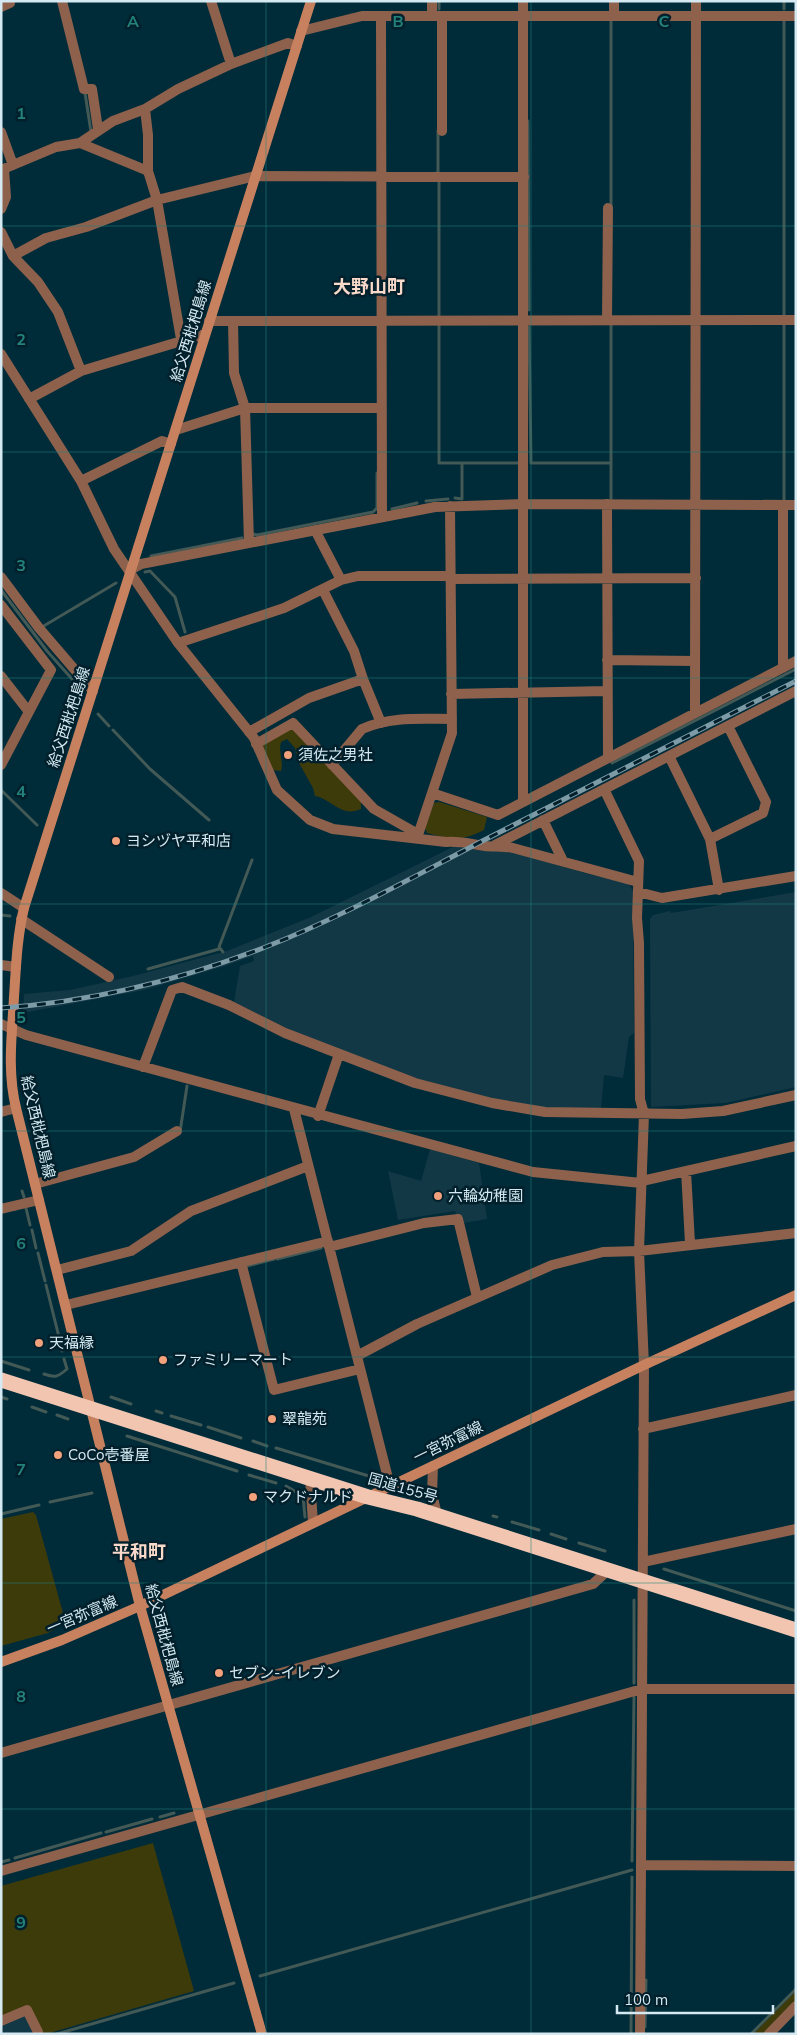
<svg xmlns="http://www.w3.org/2000/svg" width="797" height="2035" font-family="Mulish,'Noto Sans JP',sans-serif">
	<style>
		.built { fill: #123846 }
		.green { fill: #3e3b0b }
		.lines { fill: none; stroke-linecap: round; stroke-linejoin: round }
		.stream { stroke: #425955; stroke-width: 3 }
		.street { stroke: #8d614c; stroke-width: 10 }
		.secondary { stroke: #c8815f; stroke-width: 10 }
		.highway { stroke: #f2c5b0; stroke-width: 15 }
		.rail-casing { stroke: #7d9ba6; stroke-width: 5 }
		.rail { stroke: #02202b; stroke-width: 3; stroke-dasharray: 9; stroke-linecap: butt }
		.grid { fill: none; stroke: #23827b; stroke-width: 1; stroke-opacity: 0.55 }
		.poi-dot { fill: #f1a17b; stroke: #02202b; stroke-width: 2 }
		.labels { text-anchor: middle; stroke-width: 5; stroke-linejoin: round; paint-order: stroke }
		.street-label { font-size: 15px; fill: #d4e9f2; stroke: #02202b }
		.poi-label { font-size: 15px; fill: #d4e9f2; stroke: #02202b; text-anchor: start }
		.quarter-label { font-size: 18px; font-weight: bold; fill: #f8d9ca; stroke: #02202b }
		.grid-label { font-size: 16px; text-anchor: middle; font-weight: bold; fill: #23827b; stroke: #02202b; stroke-width: 5; stroke-linejoin: round; paint-order: stroke }
	</style>
	<rect width="100%" height="100%" fill="#002b39"/>
	<path class="built" d="M459 844 480 849 520 854 588 874 628 883 633 891 634 1033 629 1037 623 1078 604 1075 601 1110 548 1108 498 1100 418 1080 305 1037 234 1002 240 966 254 961 253 956 225 966 144 990 23 1013 24 994 70 990 133 976 227 951 311 917Z
		M796 892V1087L725 1103 651 1107 650 919 653 915 670 911 671 913Z
		M430 1149 479 1163 487 1219 464 1223 463 1216 457 1217 455 1211 398 1220 388 1171 421 1181Z
		M23 2015 27 2016 35 2034H1V2025Z"/>
	<path class="green" d="M292 728 361 802V809C341 818 332 799 315 796L313 788 299 763 295 748 287 739 281 742C278 752 284 762 281 771L271 770 262 744Z
		M439 802 487 817 484 830C459 842 453 840 427 833L425 828 434 803Z
		M33 1512 36 1515 63 1613 59 1615 60 1626 48 1633 1 1646V1519Z
		M153 1843 194 1991 46 2034H43L29 2006 1 2017V1886Z
		M796 1991V2002L764 2034H753Z"/>
	<g class="lines">
		<path class="stream" d="M439 9V1
			M784 9V1
			M611 21V208
			M85 93 91 132
			M528 121 529 310
			M436 173H438V131
			M784 314V21
			M439 315V183
			M611 325V499
			M439 326V463H520
			M529 327 531 463H611
			M455 498 462 499V463
			M784 499V325
			M426 501 448 499
			M392 509 417 503
			M253 534 257 535 373 512 377 508V473
			M151 556 242 538
			M145 572 150 571 175 597 185 632
			M1 590 47 651 81 689
			M42 627 116 583
			M98 714 109 726
			M113 730 150 769 209 820
			M612 763 796 669
			M1 790 37 825
			M1 915 10 916
			M223 952 219 947 252 860
			M148 969 219 949
			M180 1132 187 1086
			M22 1191 24 1197
			M26 1208 30 1225
			M32 1230 36 1248
			M38 1253 45 1281
			M277 1259 321 1248
			M247 1266 274 1259
			M46 1285 60 1341
			M61 1345 62 1351
			M1 1361 29 1370
			M44 1374C55 1378 58 1377 67 1369L64 1359
			M1 1397 7 1399
			M111 1397 131 1404
			M32 1407 46 1412
			M156 1411 162 1413
			M57 1415 68 1419
			M171 1416 201 1425
			M208 1427 241 1438
			M127 1436 237 1471
			M253 1441 267 1446
			M276 1448 382 1480
			M249 1475 276 1483
			M286 1486 303 1496 305 1517
			M50 1502 92 1493
			M1 1514 39 1505
			M493 1516 497 1517
			M512 1522 539 1530
			M551 1534 566 1539
			M579 1543 605 1551
			M664 1569 796 1611
			M634 1683V1600
			M160 1817 174 1813
			M106 1832 152 1819
			M15 1858 101 1833
			M632 1861 634 1696
			M1 1862 9 1860
			M260 1976 632 1870
			M645 2027 646 1980
			M57 2034 234 1983
			M631 2034 632 1877
			M751 2034 796 1989"/>
		<path class="street" d="M62 1 84 89H92L98 129
			M211 1 231 64
			M432 1V16
			M1 7 10 3V1
			M381 16 382 517
			M614 16V1
			M301 31 362 16H796
			M145 109 148 135V171L157 200 181 339
			M442 131V16
			M1 132 13 165
			M80 143 148 171
			M1 170 56 147 80 143 113 121 145 109 178 89 231 64 288 43 297 46
			M1 209 6 197 4 169
			M1 232 13 256 38 282 58 312 81 371
			M13 256 46 238 86 227 157 200 255 176 524 177
			M607 320 608 208
			M209 321 796 320
			M233 321 234 373 245 408 249 543
			M1 354 81 481 114 549 178 643 254 738 277 790 310 820 333 829 446 842C461 841 471 844 485 846 494 847 503 846 513 848L638 882
			M29 399 81 371 205 334
			M176 430 245 408H381
			M81 481 162 441 171 444
			M607 504 608 757
			M315 530 341 580
			M130 570 141 564 435 507 524 504 796 505
			M1 577 39 628 93 691
			M450 579 696 578
			M323 590 354 651 363 679 381 723
			M1 605 51 670 1 765
			M178 643 284 608 341 580 358 576H450
			M607 660 695 661
			M783 668V505
			M1 676 29 712
			M451 694 607 691
			M695 712 696 1
			M249 732 309 698 363 679
			M256 744 293 723 374 809 418 834
			M669 756 710 839 719 890
			M332 765 362 729C390 716 422 719 452 719
			M604 789 639 861 637 918 639 943 640 1099 644 1114 639 1251 644 1365 640 2034
			M432 793 498 815 796 661
			M523 801V1
			M543 820 563 861
			M417 838 452 733 450 506
			M710 839 763 813 766 802 728 726
			M495 845 796 691
			M638 892 662 898 796 876
			M1 893 24 908
			M21 919 109 977
			M1 965 16 967
			M1 1024 26 1035 533 1172 641 1183
			M143 1067 172 990 182 987 229 1005 285 1033 415 1083 492 1103 545 1112 682 1114 723 1111 796 1095
			M294 1109 390 1486
			M1 1112 16 1108
			M318 1116 339 1054
			M686 1171 690 1243
			M642 1181 796 1146
			M35 1184 134 1157 177 1131
			M1 1209 39 1200
			M329 1247 424 1223 458 1219 477 1297
			M241 1262 274 1390 360 1369
			M57 1270 131 1251 191 1211 308 1166
			M66 1305 328 1241
			M357 1356 417 1324 552 1265 603 1252 639 1251 796 1233
			M643 1429 796 1395
			M433 1466 432 1494 437 1515
			M310 1478 313 1523
			M643 1562 796 1529
			M1 1753 593 1584 608 1570
			M642 1865 796 1866
			M1 1871 642 1689H796
			M1 2021 27 2010 38 2032
			M769 2034 796 2006"/>
		<path class="secondary" d="M1 1662 62 1640 140 1606 644 1365 796 1295
			M262 2034 140 1606 16 1108C7 1071 12 1034 14 997 16 967 17 937 24 908L311 1"/>
		<path class="highway" d="M1 1380 368 1497 417 1509 796 1630"/>
		<g class="rail-casing">
			<path id="rail" d="M1 1008C90 1002 180 980 263 948 343 917 418 874 494 835 594 784 695 732 796 681"/>
		</g>
		<use href="#rail" class="rail"/>
	</g>
	<path class="grid" d="M266 1V2034M531 1V2034M1 226H796M1 452H796M1 678H796M1 904H796M1 1131H796M1 1357H796M1 1583H796M1 1809H796"/>
	<g class="poi-dot">
		<circle cx="288" cy="755" r="5"/>
		<circle cx="116" cy="841" r="5"/>
		<circle cx="438" cy="1196" r="5"/>
		<circle cx="39" cy="1343" r="5"/>
		<circle cx="163" cy="1360" r="5"/>
		<circle cx="272" cy="1419" r="5"/>
		<circle cx="58" cy="1455" r="5"/>
		<circle cx="253" cy="1497" r="5"/>
		<circle cx="219" cy="1673" r="5"/>
	</g>
	<g class="labels">
		<g class="street-label">
			<text transform="translate(191 331) rotate(-73)" y="5">給父西枇杷島線</text>
			<text transform="translate(69 717) rotate(-72)" y="5">給父西枇杷島線</text>
			<text transform="translate(38 1127) rotate(77)" y="5">給父西枇杷島線</text>
			<text transform="translate(448 1442) rotate(-26)" y="5">一宮弥富線</text>
			<text transform="translate(403 1488) rotate(16)" y="5">国道155号</text>
			<text transform="translate(82 1615) rotate(-23)" y="5">一宮弥富線</text>
			<text transform="translate(164 1635) rotate(75)" y="5">給父西枇杷島線</text>
		</g>
		<g class="poi-label">
			<text x="298" y="760">須佐之男社</text>
			<text x="126" y="846">ヨシヅヤ平和店</text>
			<text x="448" y="1201">六輪幼稚園</text>
			<text x="49" y="1348">天福縁</text>
			<text x="173" y="1365">ファミリーマート</text>
			<text x="282" y="1424">翠龍苑</text>
			<text x="68" y="1460">CoCo壱番屋</text>
			<text x="263" y="1502">マクドナルド</text>
			<text x="229" y="1678">セブン-イレブン</text>
		</g>
		<g class="quarter-label">
			<text x="369" y="293">大野山町</text>
			<text x="139" y="1558">平和町</text>
		</g>
	</g>
	<g class="grid-label">
		<text x="133" y="27">A</text>
		<text x="398" y="27">B</text>
		<text x="664" y="27">C</text>
		<text x="21" y="119">1</text>
		<text x="21" y="345">2</text>
		<text x="21" y="571">3</text>
		<text x="21" y="797">4</text>
		<text x="21" y="1023">5</text>
		<text x="21" y="1249">6</text>
		<text x="21" y="1475">7</text>
		<text x="21" y="1702">8</text>
		<text x="21" y="1928">9</text>
	</g>
	<rect width="797" height="2035" fill="none" stroke="#d4e9f2" stroke-width="5"/>
	<path d="M617 2005v8h156v-8" fill="none" stroke="#d4e9f2" stroke-width="2.5"/>
	<text x="624" y="2005" font-size="15" fill="#d4e9f2" stroke="#02202b" stroke-width="4" paint-order="stroke">100 m</text>
</svg>
